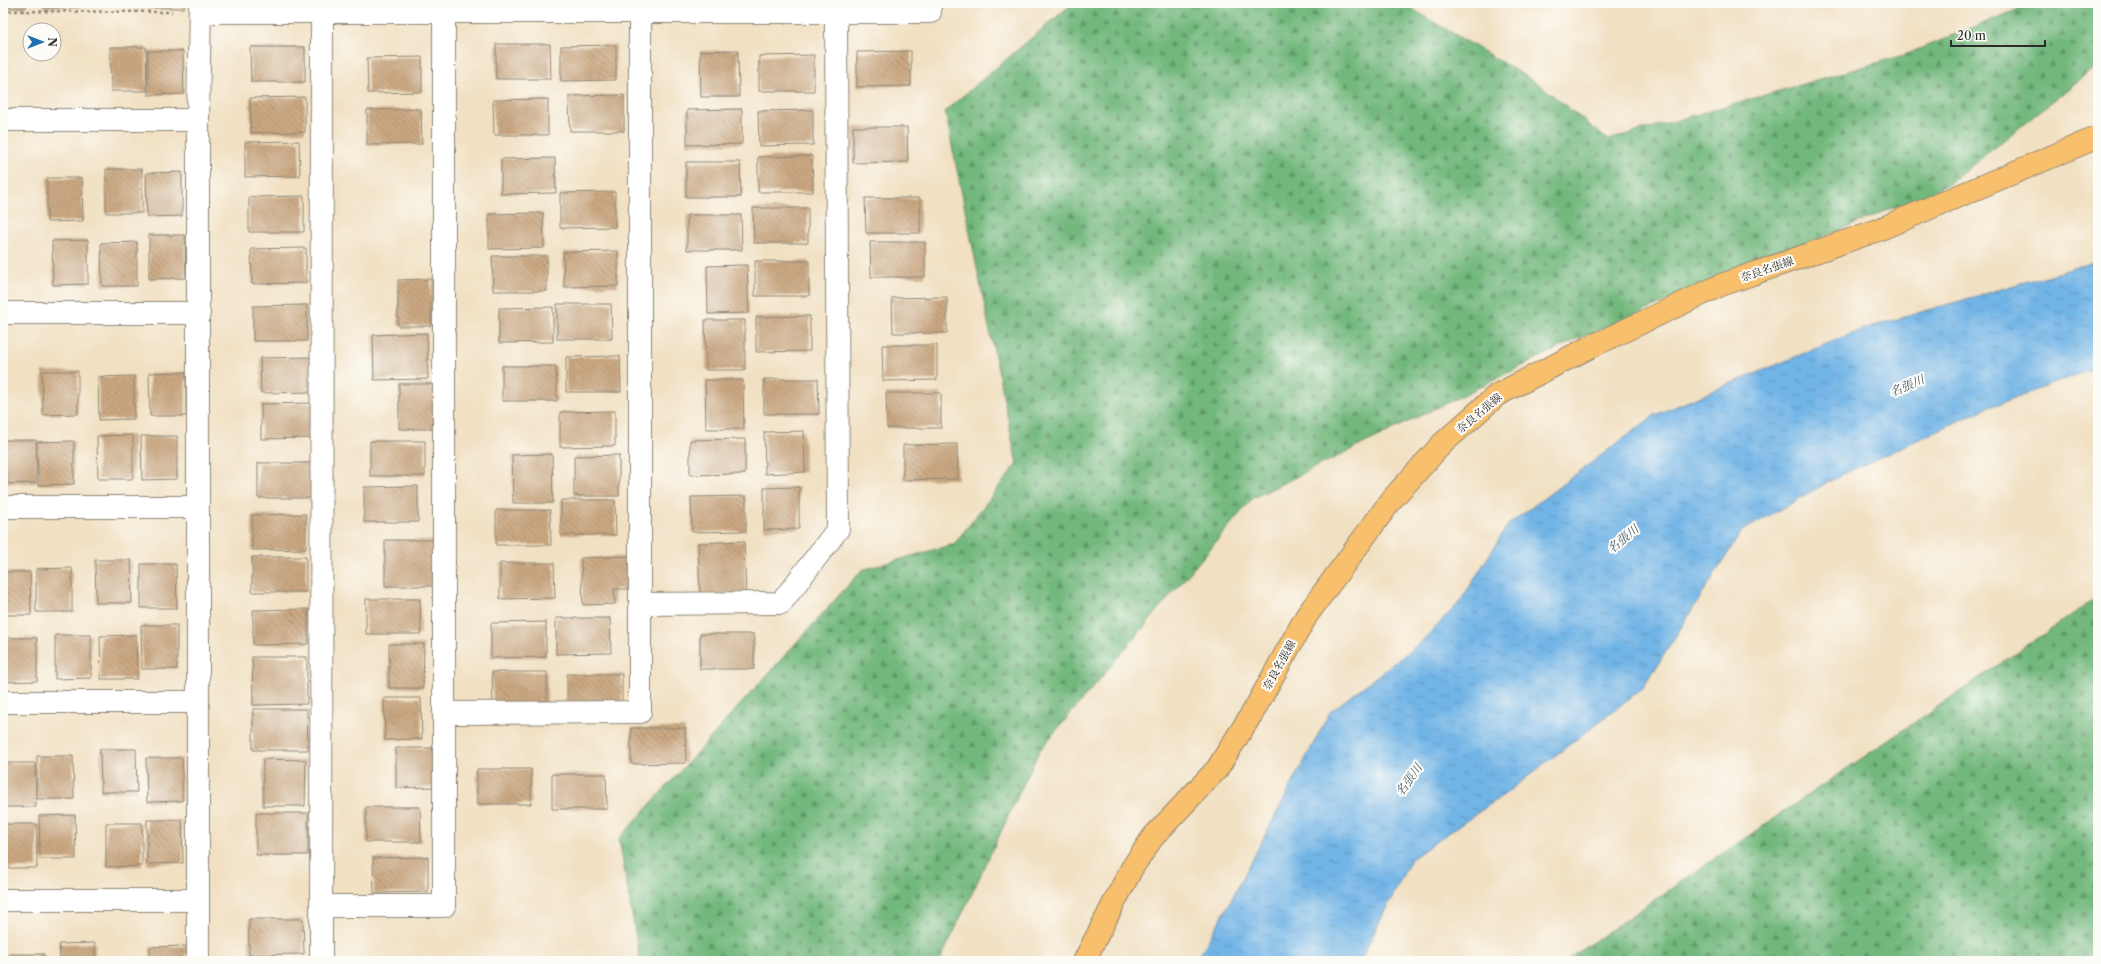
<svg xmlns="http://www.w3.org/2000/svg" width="2101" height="964" font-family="'Libre Caslon Text','Noto Serif JP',serif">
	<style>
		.forest { fill: url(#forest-firs); stroke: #4e7254 }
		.water { fill: url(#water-ripples); stroke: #4e7088 }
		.building { fill: url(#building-back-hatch) }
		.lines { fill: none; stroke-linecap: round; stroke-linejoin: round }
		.minor-casing { stroke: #8e8676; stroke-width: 24 }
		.major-casing { stroke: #8e8676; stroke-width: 24 }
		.path { stroke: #8e8676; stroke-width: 2.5; stroke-dasharray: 3 3; stroke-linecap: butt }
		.minor { stroke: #fff; stroke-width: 22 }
		.major { stroke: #f8bf6c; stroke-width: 22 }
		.labels { text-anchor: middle; stroke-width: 4; stroke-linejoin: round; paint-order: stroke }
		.street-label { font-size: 11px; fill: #2b2b2b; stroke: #fdfcf7 }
		.water-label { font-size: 12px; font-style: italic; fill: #445b6c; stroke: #fdfcf7 }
	</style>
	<defs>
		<pattern id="forest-firs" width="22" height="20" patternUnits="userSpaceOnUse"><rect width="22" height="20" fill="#72b87d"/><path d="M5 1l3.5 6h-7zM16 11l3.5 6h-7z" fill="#5e9667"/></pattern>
		<pattern id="water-ripples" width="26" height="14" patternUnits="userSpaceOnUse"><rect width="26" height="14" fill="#71b4e6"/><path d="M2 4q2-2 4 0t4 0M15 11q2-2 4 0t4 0" fill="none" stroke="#5d93bb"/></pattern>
		<pattern id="building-back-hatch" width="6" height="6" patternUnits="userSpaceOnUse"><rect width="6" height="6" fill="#cba882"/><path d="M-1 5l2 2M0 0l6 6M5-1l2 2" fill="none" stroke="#a5896b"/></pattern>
	</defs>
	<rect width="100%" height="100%" fill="#fdfcf7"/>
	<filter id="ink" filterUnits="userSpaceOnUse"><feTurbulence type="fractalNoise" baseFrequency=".025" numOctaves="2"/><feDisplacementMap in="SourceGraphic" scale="8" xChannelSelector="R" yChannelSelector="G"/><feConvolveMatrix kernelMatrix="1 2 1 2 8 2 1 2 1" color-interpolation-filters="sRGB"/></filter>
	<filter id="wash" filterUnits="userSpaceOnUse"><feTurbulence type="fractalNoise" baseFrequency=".012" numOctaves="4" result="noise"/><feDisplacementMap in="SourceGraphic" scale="16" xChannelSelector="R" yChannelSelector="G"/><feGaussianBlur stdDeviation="0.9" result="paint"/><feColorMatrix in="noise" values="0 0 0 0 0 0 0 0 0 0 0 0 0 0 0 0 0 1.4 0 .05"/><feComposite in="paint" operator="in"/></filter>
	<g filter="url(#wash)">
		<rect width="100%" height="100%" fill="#f1e0c2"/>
		<path class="forest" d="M1073 3H1402L1540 85 1608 140 1904 55 2034 3H2098V65L1946 186 1575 340 1253 498 1039 751 940 961H640L619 839 862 570 954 544 1017 464 945 111Z
			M2098 597V961H1565Z"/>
		<path class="water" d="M2098 261V367L1982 410 1837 477 1742 531 1643 688 1505 794 1411 859 1360 961H1196L1228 906 1330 712 1420 643 1460 602 1508 525 1655 415 1863 329Z"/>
		<g id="blocks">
			<path class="building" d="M3 3H26V8H3Z
				M44 3H80V7L44 8Z
				M148 3H184V8H148Z
				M496 44H550L551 79H496Z
				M616 45V80L561 81V46Z
				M110 47H146L147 91H111Z
				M250 47H305V82H251Z
				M738 50 739 97H701L700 51Z
				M148 51H183L184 94 148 95Z
				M911 51V86L857 87V52Z
				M814 55V91H759V56Z
				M422 57V92L368 93 367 58Z
				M624 95V131H570L569 96Z
				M305 97V132L251 133 250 98Z
				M548 99V135H494L493 100Z
				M421 109 422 144 367 145V110Z
				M742 109V144L687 145V110Z
				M813 110V145L759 146 758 111Z
				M853 127H907L908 162 853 163Z
				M299 141 300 176 245 177V142Z
				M812 156 813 192H758V157Z
				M555 158 556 193 501 194V159Z
				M686 162H740L741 197H686Z
				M106 169H142V213H106Z
				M182 172V216L147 217 146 173Z
				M47 178H82L83 221 47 222Z
				M615 192V227L560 228V193Z
				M304 196V232H249V197Z
				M865 198H920V233H866Z
				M753 208H808V243H754Z
				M543 213 544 248 489 249V214Z
				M687 215H741L742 250H687Z
				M149 235H185L186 278 149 279Z
				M88 240V284L53 285 52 241Z
				M137 242V286H102L101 243Z
				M870 242H925V277H871Z
				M306 248V283L252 284 251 249Z
				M618 251V286L564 287 563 252Z
				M492 256H547V291H493Z
				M755 261H809V296H755Z
				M747 265 749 313 708 314 707 266Z
				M431 279V326H398V280Z
				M947 297V333H893L892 298Z
				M557 304H611L612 339H557Z
				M307 305V341H253V306Z
				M553 307V342L499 343V308Z
				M810 316V351L756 352V317Z
				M705 320H745V370H706Z
				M427 333 428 379 374 380 373 335Z
				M882 345H937V380L883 381Z
				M620 356 621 392H566V357Z
				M315 357V392L261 393 260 358Z
				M502 366H556L557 401H502Z
				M42 371H78V414L43 415Z
				M186 372V416H150L149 373Z
				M134 376V419L99 420 98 377Z
				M764 379H818L819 414H764Z
				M705 380H743L744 429H706Z
				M399 384H441L442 429H399Z
				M886 393H941V428H887Z
				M315 403 316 438 261 439V404Z
				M615 411V446L560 447V412Z
				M804 431 805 472 765 474 764 432Z
				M133 435V479H98L97 436Z
				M141 436H177V479L142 480Z
				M745 439V474L690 475V440Z
				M3 440H36V483L3 484Z
				M74 441V484L38 485 37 442Z
				M370 441H425V476H370Z
				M957 444 958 479 903 480V445Z
				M552 454 553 503H513L512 455Z
				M619 455V496H574V456Z
				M258 463H313V498H258Z
				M418 486V522H364V487Z
				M799 487V529L764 530V488Z
				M746 496V531L692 532 691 497Z
				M561 500H615L616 535H561Z
				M496 510H550L551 545H496Z
				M306 514V549L252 550V515Z
				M385 540H434V586H385Z
				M744 541 746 593 700 595 698 543Z
				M633 556 634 589H614L615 604 583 605 581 558Z
				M252 557H306V592H252Z
				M95 560H131L132 603H96Z
				M500 563H554L555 598 500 599Z
				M141 564H176L177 608H141Z
				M72 568V612H36V569Z
				M3 572H30L31 615H3Z
				M366 599H420L421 634H366Z
				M308 609V644L253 645V610Z
				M556 618H610L611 653 556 654Z
				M546 622V657L491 658V623Z
				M141 625H177V669H142Z
				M700 634H754V669H700Z
				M55 635H91V678L55 679Z
				M136 635 137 679H101L100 636Z
				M3 638H37V681L3 682Z
				M389 644H424L423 688H389Z
				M252 657H307V704L253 705Z
				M492 672H547V707L493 708Z
				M567 674H622V709H567Z
				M384 698H421L422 739 385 740Z
				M253 709H307L308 750H253Z
				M631 728H685L686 763 631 764Z
				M396 748H436V787L396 788Z
				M100 749H136L137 792H101Z
				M37 756H73L74 799H37Z
				M146 758H182V801L147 802Z
				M263 759 306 760 305 806H263Z
				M3 763H35L36 807H3Z
				M477 769H531V804H477Z
				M552 774H606L607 809H552Z
				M366 807H420L421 842H366Z
				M256 813H308V855H256Z
				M75 815 76 859H40L39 816Z
				M147 820H182L183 863 147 864Z
				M106 823H142V866L106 867Z
				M3 824H37V868H3Z
				M428 857V892L374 893 373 858Z
				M249 919H303L304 954 249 955Z
				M95 943V961H60L59 944Z
				M186 946V961H150V947Z
				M9 954H44V961H9Z"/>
		</g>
	</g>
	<g filter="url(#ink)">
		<use href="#blocks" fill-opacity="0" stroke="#8e8676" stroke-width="1"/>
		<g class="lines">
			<g class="minor-casing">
				<path id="minor" d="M640 11V604
					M200 12H930V3
					M3 120H198
					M3 313H199
					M3 507H198
					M3 702H198
					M444 713 640 712V604L781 603 838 529 836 12
					M3 900H198
					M322 906H444V3
					M198 961V120L200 3
					M321 961 322 3"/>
			</g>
			<g class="major-casing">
				<path id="major" d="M1084 961 1132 868 1153 837 1217 769 1253 712 1307 615 1393 498 1442 444 1497 395 1590 347 1721 285 1878 230 2098 137"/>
			</g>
			<path class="path" d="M3 11 172 12"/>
			<use href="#minor" class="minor"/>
			<use href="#major" class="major"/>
		</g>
	</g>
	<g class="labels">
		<g class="street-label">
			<text transform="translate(1767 269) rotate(-19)" y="4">奈良名張線</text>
			<text transform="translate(1479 413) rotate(-40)" y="4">奈良名張線</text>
			<text transform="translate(1279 665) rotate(-61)" y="4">奈良名張線</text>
		</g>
		<g class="water-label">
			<text transform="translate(1907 386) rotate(-23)" y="4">名張川</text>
			<text transform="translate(1623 539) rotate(-40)" y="4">名張川</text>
			<text transform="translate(1409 780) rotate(-55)" y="4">名張川</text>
		</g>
	</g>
	<rect width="2101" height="964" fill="none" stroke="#fdfcf7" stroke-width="16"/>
	<g transform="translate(42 42) rotate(90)"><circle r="19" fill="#fdfcf7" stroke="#a9a8a5"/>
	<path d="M0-3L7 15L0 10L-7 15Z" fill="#1f6fb2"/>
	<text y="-6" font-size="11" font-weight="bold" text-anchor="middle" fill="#2b2b2b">N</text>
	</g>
	<path d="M1951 40v6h94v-6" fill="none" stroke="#2b2b2b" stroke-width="2"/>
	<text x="1957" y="40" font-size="12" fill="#2b2b2b" stroke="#fdfcf7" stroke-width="3" paint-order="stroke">20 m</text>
</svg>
